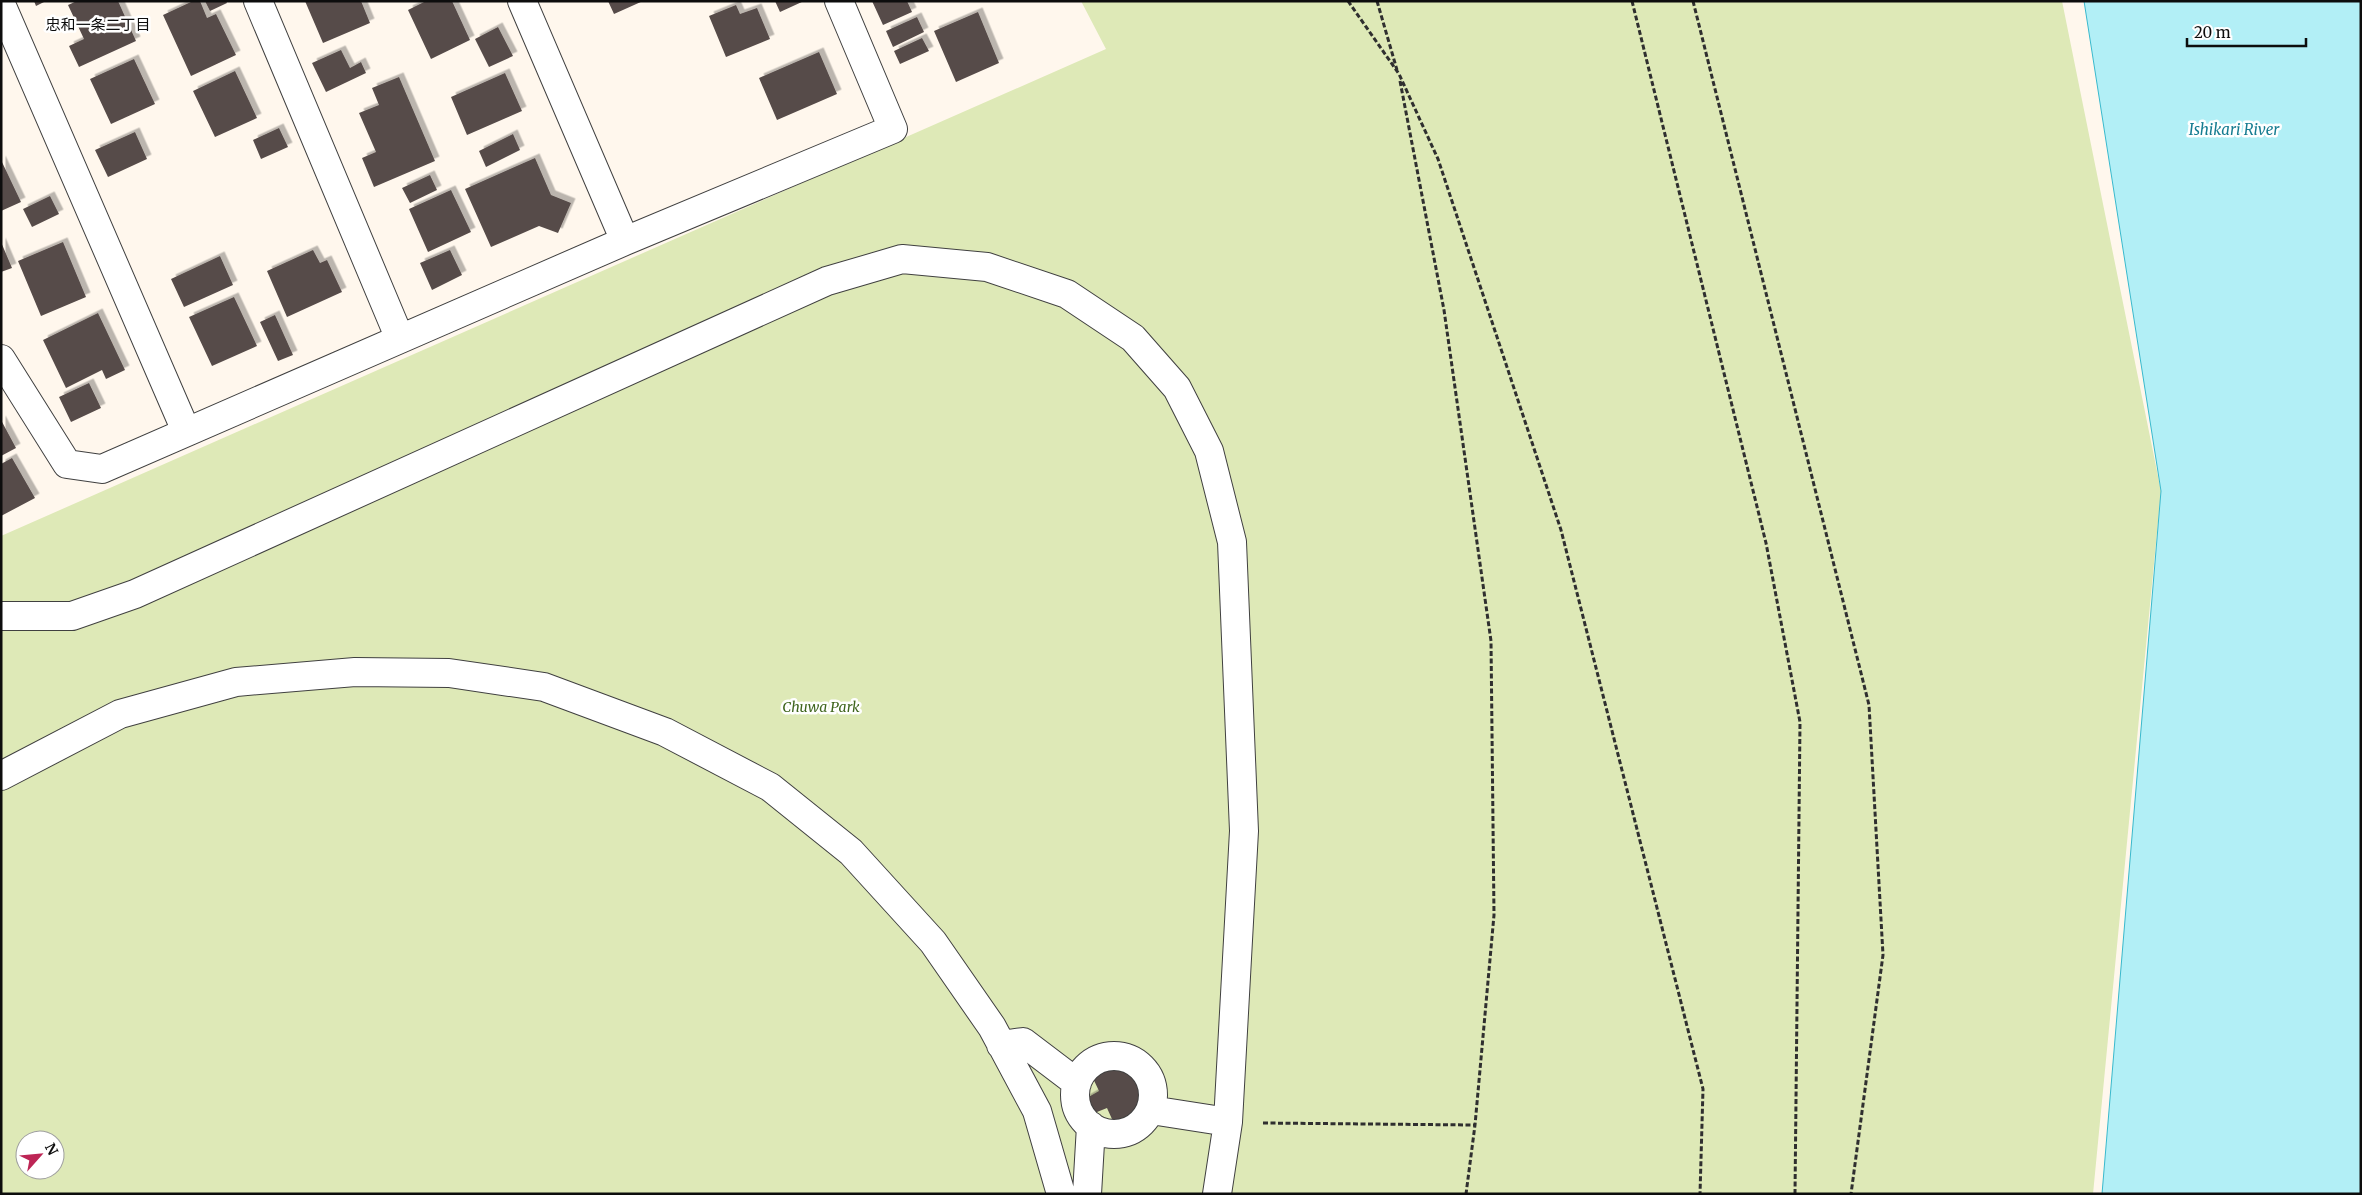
<svg xmlns="http://www.w3.org/2000/svg" width="2362" height="1195" font-family="Merriweather,'Noto Sans JP',serif">
	<style>
		.green { fill: #dee9b7; fill-rule: evenodd }
		.water { fill: #b2eff6; stroke: #39b9cd }
		.building { fill: #564b49; filter: url(#shadow) }
		.lines { fill: none; stroke-linecap: round; stroke-linejoin: round }
		.street-casing { stroke: #404040; stroke-width: 30 }
		.path { stroke: #2f2f2f; stroke-width: 3; stroke-dasharray: 5 2.5; stroke-linecap: butt }
		.street { stroke: #fff; stroke-width: 28 }
		.labels { text-anchor: middle; stroke-width: 5; stroke-linejoin: round; paint-order: stroke }
		.park-label { font-size: 14px; font-style: italic; fill: #3f651d; stroke: #fff }
		.neighbourhood-label { font-size: 15px; fill: #0d0d0d; stroke: #fff }
		.water-label { font-size: 15px; font-style: italic; fill: #167c91; stroke: #fff }
	</style>
	<defs>
		<filter id="shadow"><feDropShadow dx="4.5" dy="-4.5" stdDeviation="0" flood-color="#0004"/></filter>
	</defs>
	<rect width="100%" height="100%" fill="#fff7ed"/>
	<path class="green" d="M1081 1H2062L2161 491 2093 1194H1V536L1106 49ZM25 1140H55V1170H25Z"/>
	<path class="water" d="M2084 1H2361V1194H2102L2161 491Z"/>
	<path class="building" d="M34 1H46L36 6Z
		M77 1H118L136 41 79 67 69 46 84 39 68 5Z
		M193 1H200L207 18 216 14 236 55 191 76 163 15Z
		M205 1H226L227 3 210 11Z
		M305 1H361L370 23 323 43Z
		M426 1H452L470 40 431 59 408 10Z
		M608 1H643L614 14Z
		M775 1H804L780 12Z
		M872 1H907L912 12 883 25Z
		M736 5 740 14 757 8 770 39 726 57 709 16Z
		M978 12 999 63 956 82 934 31Z
		M917 17 924 32 893 47 886 31Z
		M498 27 513 56 489 67 475 39Z
		M922 38 929 51 900 64 894 51Z
		M341 50 350 68 361 62 366 73 326 92 312 63Z
		M819 52 837 94 777 120 759 78Z
		M134 59 155 104 111 124 90 79Z
		M235 71 257 118 215 137 193 91Z
		M505 73 522 111 467 135 451 97Z
		M399 77 435 161 374 187 362 158 376 152 359 113 379 105 372 88Z
		M279 128 288 147 261 159 253 140Z
		M135 132 147 159 108 177 95 150Z
		M513 134 520 150 486 167 479 151Z
		M535 158 551 195 571 203 558 233 539 226 491 247 465 189Z
		M1 160 21 202 1 211Z
		M430 175 437 190 410 203 402 188Z
		M451 190 471 232 428 252 409 209Z
		M50 196 59 214 32 227 23 209Z
		M1 242 12 268 1 272Z
		M63 242 86 297 41 316 18 261Z
		M313 250 320 263 327 260 342 292 287 317 267 271Z
		M450 250 462 275 432 290 420 263Z
		M220 256 233 285 184 307 171 279Z
		M234 297 257 346 212 366 189 317Z
		M98 313 125 370 106 379 102 370 66 388 43 340Z
		M275 315 293 355 278 361 260 322Z
		M89 383 101 408 71 422 59 397Z
		M1 420 16 448 1 456Z
		M12 458 35 498 1 516V464Z
		M1112 1060 1129 1066 1138 1075 1147 1093 1139 1117 1116 1128 1107 1108 1092 1114 1085 1099 1099 1091 1090 1072Z"/>
	<g class="lines">
		<g class="street-casing">
			<path id="street" d="M258 1 400 339
				M522 1 625 241
				M1 4 186 431
				M1 359 67 464 102 469 625 241 893 129 839 1
				M1 616H72L135 594 827 281 902 259 987 267 1067 294 1133 338 1177 388 1209 451 1232 542 1244 831 1228 1122 1217 1194
				M1 776 120 714 236 682 355 672 449 673 544 687 665 732 770 787 851 852 933 942 992 1027 1037 1111 1061 1194
				M1001 1045 1023 1042 1077 1083
				M1075 1095a39 39 0 1 1 78 0a39 39 0 1 1-78 0Z
				M1151 1110 1228 1122
				M1087 1194 1091 1126"/>
		</g>
		<path class="path" d="M1348 1 1399 74 1438 159 1561 530 1703 1089 1700 1194
			M1377 1 1397 70
			M1632 1 1766 543 1800 722 1795 1194
			M1693 1 1869 705 1883 955 1851 1194
			M1400 81 1444 310 1491 641 1494 915 1475 1125 1466 1194
			M1263 1123 1475 1125"/>
		<use href="#street" class="street"/>
	</g>
	<g class="labels">
		<g class="park-label">
			<text x="821" y="712">Chuwa Park</text>
		</g>
		<g class="neighbourhood-label">
			<text x="98" y="30">忠和一条二丁目</text>
		</g>
		<g class="water-label">
			<text x="2234" y="135">Ishikari River</text>
		</g>
	</g>
	<rect width="2362" height="1195" fill="none" stroke="#0d0d0d" stroke-width="5"/>
	<g transform="translate(40 1155) rotate(63)"><circle r="24" fill="#ffffff" stroke="#9e9e9e"/>
	<path d="M0-4L9 19L0 12L-9 19Z" fill="#bd2555"/>
	<text y="-8" font-size="14" font-weight="bold" text-anchor="middle" fill="#0d0d0d">N</text>
	</g>
	<path d="M2187 38v8h119v-8" fill="none" stroke="#0d0d0d" stroke-width="2.5"/>
	<text x="2194" y="38" font-size="15" fill="#0d0d0d" stroke="#ffffff" stroke-width="4" paint-order="stroke">20 m</text>
</svg>
